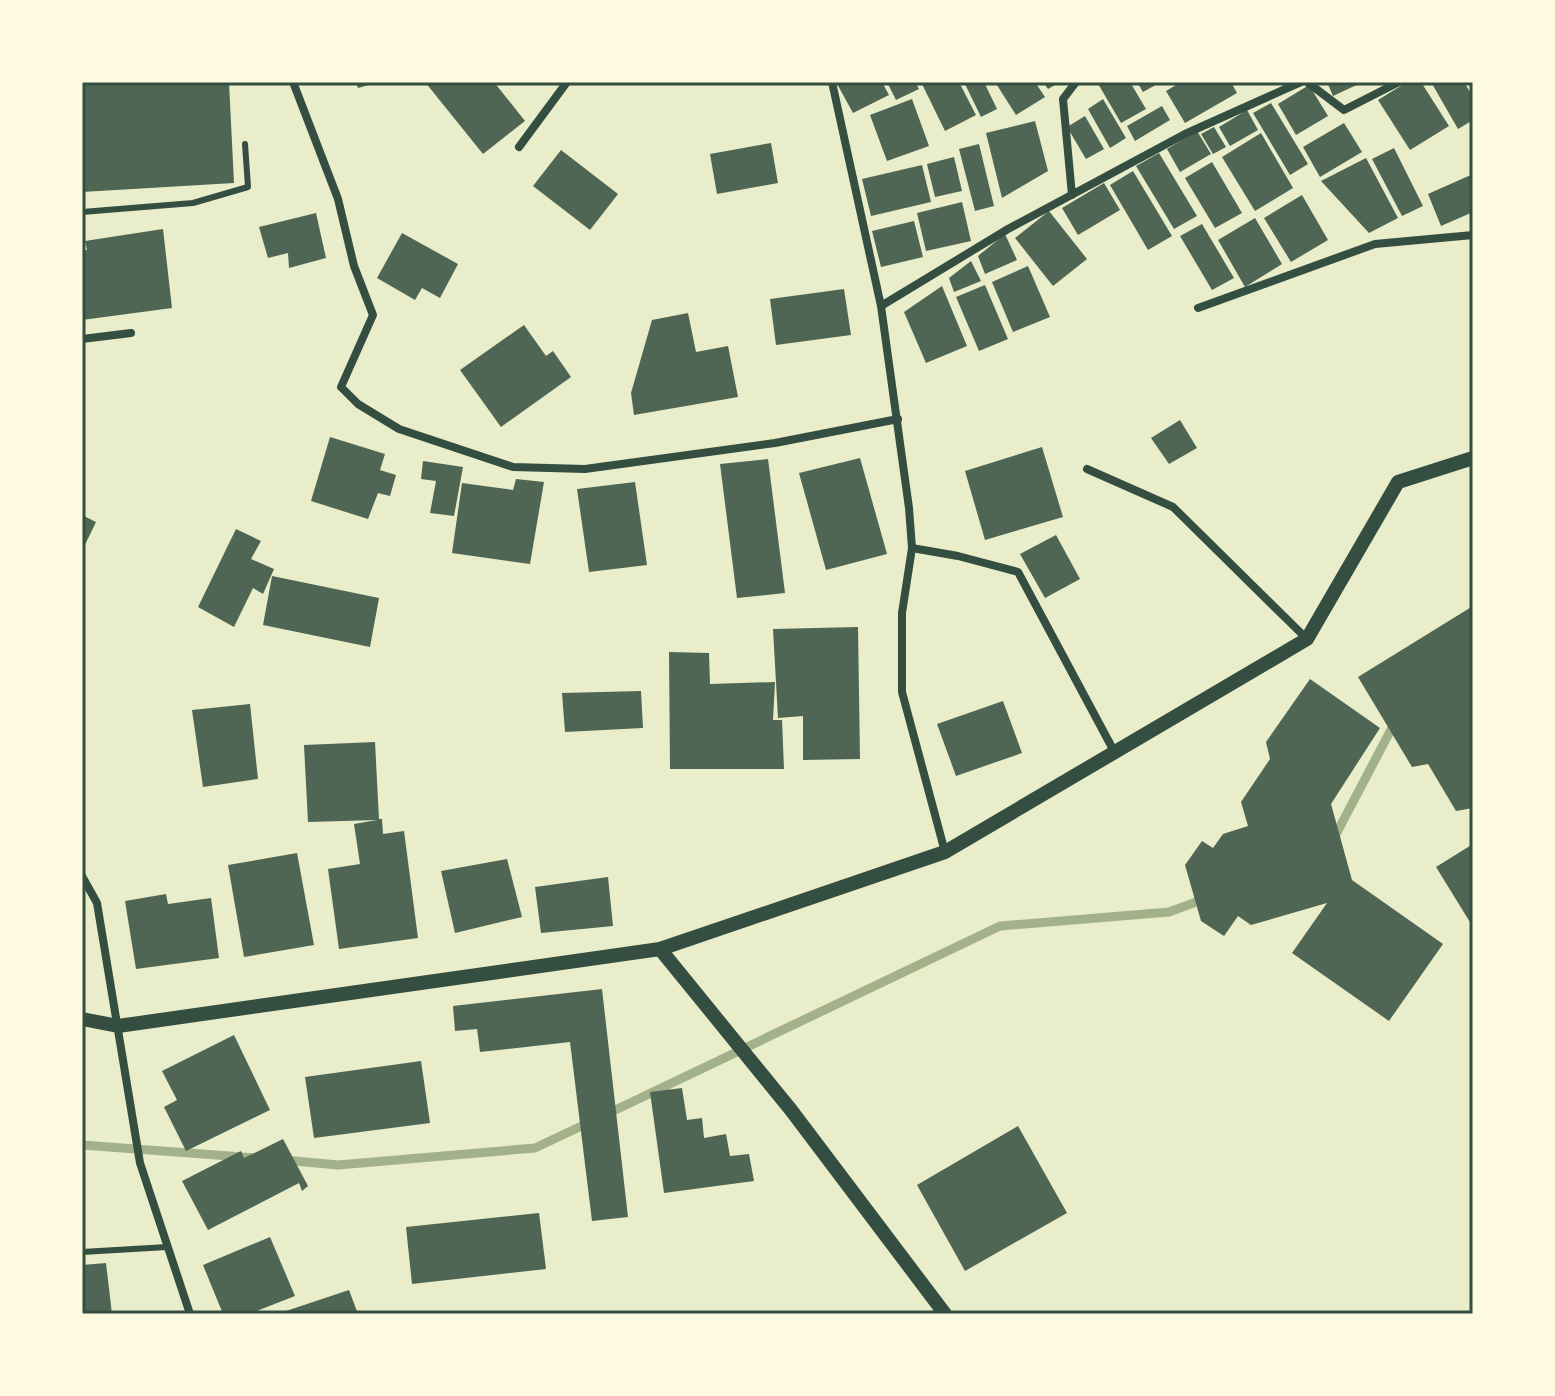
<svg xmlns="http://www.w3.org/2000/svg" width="1555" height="1396" font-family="Commissioner,sans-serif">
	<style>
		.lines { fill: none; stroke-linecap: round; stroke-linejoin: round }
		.stream { stroke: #a3b18a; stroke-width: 9 }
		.building { fill: #4f6655 }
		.service { stroke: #344e41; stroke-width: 6 }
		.minor { stroke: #344e41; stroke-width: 8 }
		.tertiary { stroke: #344e41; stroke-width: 14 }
		.neatline { fill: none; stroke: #344e41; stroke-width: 3 }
	</style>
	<rect width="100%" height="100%" fill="#e9edc9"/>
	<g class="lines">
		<path class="stream" d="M1333 840 1395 722
			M607 1114 1000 926 1169 912 1207 898
			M82 1145 257 1158
			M284 1160 338 1165 535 1148 590 1122"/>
	</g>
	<path class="building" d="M82 82H229L234 183 82 192Z
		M356 82H376V83L358 88Z
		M425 82H494L525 121 483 154Z
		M836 82H882L889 95 853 113Z
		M887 82H915L919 89 896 100Z
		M921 82H959L976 115 945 131Z
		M964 82H984L997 109 981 117Z
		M995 82H1035L1045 97 1016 115Z
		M1043 82H1060L1048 89Z
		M1097 82H1130L1146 109 1121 123Z
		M1137 82H1161L1143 92Z
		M1181 82H1231L1237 93 1185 123 1166 91Z
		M1327 82H1363L1333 96Z
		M1407 82H1421L1449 126 1410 150 1378 100Z
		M1431 82H1464L1473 97V120L1458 129Z
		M1309 85 1328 116 1296 135 1278 104Z
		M912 99 929 146 887 161 870 115Z
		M1103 99 1126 138 1110 148 1088 109Z
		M1271 103 1308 164 1290 175 1253 113Z
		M1162 106 1170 120 1135 141 1127 126Z
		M1247 110 1258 130 1230 146 1219 127Z
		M1085 116 1104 149 1086 159 1067 127Z
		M1035 121 1048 171 1002 198 986 133Z
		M1344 123 1362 152 1320 177 1303 147Z
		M1214 127 1226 147 1213 154 1201 134Z
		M1197 131 1211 154 1180 172 1167 149Z
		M1261 133 1293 188 1255 211 1222 157Z
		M771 143 778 183 717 194 710 154Z
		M979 144 994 206 975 211 959 149Z
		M1394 148 1423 206 1402 216 1372 159Z
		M561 150 618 194 590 230 533 186Z
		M1159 153 1197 216 1174 229 1136 166Z
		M954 157 962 191 935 197 927 164Z
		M1366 158 1398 218 1369 233 1321 181Z
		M1212 162 1242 213 1215 228 1185 178Z
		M922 165 931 202 871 216 862 179Z
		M1133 171 1172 236 1148 250 1110 185Z
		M1473 174V212L1441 226 1428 194Z
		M1104 183 1120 210 1078 235 1062 208Z
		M1302 195 1328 240 1291 262 1264 218Z
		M962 202 971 241 926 251 917 213Z
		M1049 211 1087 259 1053 286 1015 238Z
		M316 213 326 258 289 268 288 253 268 258 259 227Z
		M1255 218 1282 264 1245 287 1218 240Z
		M914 221 923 257 881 267 872 231Z
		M1202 224 1234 278 1212 290 1180 236Z
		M163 229 172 308 82 320V251L87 250 85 241Z
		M402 233 458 264 440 298 422 288 415 300 377 278Z
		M1005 234 1017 260 985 274 978 256Z
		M971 261 981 281 954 292 949 278Z
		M1028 266 1050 317 1013 332 992 282Z
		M985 285 1008 339 979 351 956 297Z
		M942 286 967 346 926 363 904 312Z
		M844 289 851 335 776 345 770 299Z
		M688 313 696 352 728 346 738 397 634 415 631 393 652 320Z
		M524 325 546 356 553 351 571 377 501 427 460 370Z
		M1180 420 1197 448 1169 464 1151 438Z
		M330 437 385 454 380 470 396 475 390 496 378 493 368 519 311 501Z
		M1042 447 1063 517 985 540 965 471Z
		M860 458 887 554 826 570 799 473Z
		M768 459 785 593 737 598 720 464Z
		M423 461 463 467 454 516 430 513 436 481 421 479Z
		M516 479 544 482 530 564 452 553 462 483 513 490Z
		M635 482 647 565 589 572 577 489Z
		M82 515 96 522 82 551Z
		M236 529 261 541 251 559 274 569 263 594 253 588 234 627 198 607Z
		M1056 535 1080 579 1045 598 1020 554Z
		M272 576 379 598 370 647 263 625Z
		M1473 606V808L1456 811 1428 764 1412 767 1358 677Z
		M858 627 860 759 803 760V716L778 718 773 629Z
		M669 652 709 653 710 684 775 682 773 720H782L784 769H670Z
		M1310 679 1380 728 1331 804 1352 880 1443 944 1389 1021 1292 953 1327 903 1251 925 1238 916 1224 936 1201 921 1185 865 1202 841 1213 848 1223 834 1248 826 1241 802 1270 759 1266 742Z
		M641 691 643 728 565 732 562 693Z
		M1003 701 1022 753 956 776 937 724Z
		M250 704 258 779 203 787 192 710Z
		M375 742 379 819H382L383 834 404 831 418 938 339 949 328 869 360 864 354 824 377 820 308 822 304 745Z
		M1473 844V927L1436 867Z
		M297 853 314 945 244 957 228 865Z
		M507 859 522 917 455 933 441 871Z
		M608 877 613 926 541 933 535 887Z
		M166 894 168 904 211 898 219 958 136 969 125 901Z
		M602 989 628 1217 592 1221 570 1042 480 1052 477 1029 455 1031 453 1006Z
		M234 1035 270 1110 186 1151 164 1107 177 1100 162 1071Z
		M421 1061 430 1123 314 1138 305 1077Z
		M682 1088 687 1120 702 1118 704 1138 726 1134 730 1156 749 1154 754 1181 664 1193 650 1092Z
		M1018 1126 1067 1213 965 1271 917 1185Z
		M283 1139 308 1186 302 1191 299 1183 208 1230 182 1181 241 1151 244 1158Z
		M539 1213 546 1269 412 1284 406 1227Z
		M270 1237 295 1296 249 1314H223L203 1265Z
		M106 1263 112 1314H82V1265Z
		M349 1290 358 1314H280V1313Z"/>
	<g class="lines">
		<path class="service" d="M82 212 193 203 248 187 245 144
			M82 1252 167 1247"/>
		<path class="minor" d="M293 82 338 199 354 266 373 315 341 387 358 404 399 429 513 467 585 469 775 443 898 419
			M832 82 881 306 909 508 912 548 902 613V692L945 852
			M1307 82 1344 110 1399 82
			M519 147 567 82
			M1072 195 1063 99 1076 82
			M881 306 1008 229 1185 134 1301 82
			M1198 308 1375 244 1473 235
			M82 339 131 333
			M1087 469 1173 507 1307 639
			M912 548 958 556 1018 572 1115 753
			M82 876 97 903 140 1163 190 1314"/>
		<path class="tertiary" d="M660 949 791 1110 945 1314
			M82 1019 118 1026 660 949 945 852 1307 639 1398 482 1473 458"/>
	</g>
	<rect width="1555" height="1396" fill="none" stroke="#fefae0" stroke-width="168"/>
	<rect x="84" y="84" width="1387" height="1228" class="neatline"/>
</svg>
